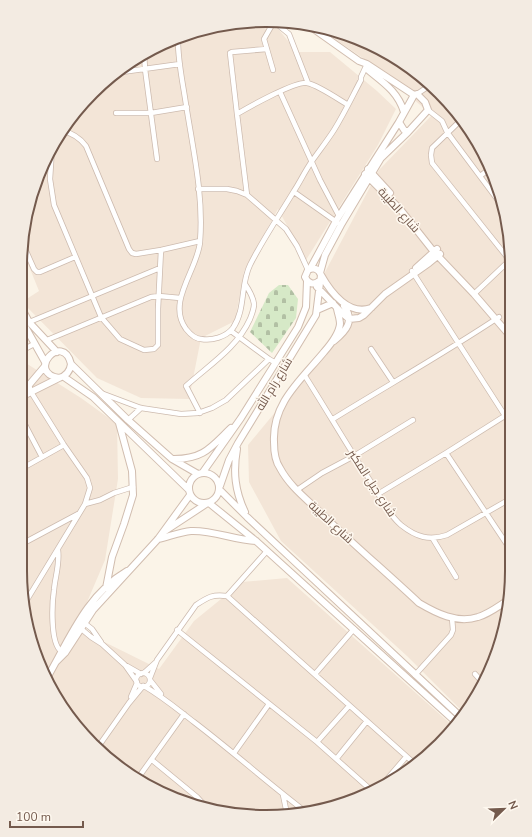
<svg xmlns="http://www.w3.org/2000/svg" width="532" height="837" font-family="'Nunito Sans',Cairo,sans-serif">
	<style>
		.residential { fill: #f3e5d7 }
		.cemetery { fill: url(#cemetery-stones) }
		.lines { fill: none; stroke-linecap: round; stroke-linejoin: round }
		.street-casing { stroke: #cdbbaf; stroke-width: 6 }
		.secondary-casing { stroke: #d1bdaf; stroke-width: 8 }
		.street { stroke: #fff; stroke-width: 4.5 }
		.secondary { stroke: #fff; stroke-width: 6 }
		.labels { text-anchor: middle; stroke-width: 3; stroke-linejoin: round; paint-order: stroke }
		.street-label { font-size: 12px; fill: #745a4d; stroke: #fef8ef }
		.rim { fill: none; stroke: #745a4d; stroke-width: 2 }
	</style>
	<defs>
		<pattern id="cemetery-stones" width="16" height="16" patternUnits="userSpaceOnUse"><rect width="16" height="16" fill="#d6e9c7"/><path d="M2 7V4a2 2 0 0 1 4 0v3zM10 15v-3a2 2 0 0 1 4 0v3z" fill="#b2c0a4"/></pattern>
	</defs>
	<rect width="100%" height="100%" fill="#fbf4e8"/>
	<path class="residential" d="M234 22 275 25 297 52H330L377 91 396 109 378 145 306 260 278 209 244 271 235 321 201 338 189 399 141 398 97 378 22 302 39 291 22 249V234L39 172 71 116 143 53Z
		M319 28H330L416 71 479 143 499 187 511 250V313L504 319 511 327 510 603 493 665 465 714 407 656 281 541 249 482 248 445 355 316 323 276 379 170 432 115 373 65Z
		M21 360 81 398 117 424 118 479 105 560 76 628 159 669 194 621 242 582 287 578 454 727 402 776 330 809 266 817 187 804 116 766 62 708 33 650 20 571Z"/>
	<path class="cemetery" d="M279 285H288L298 299 296 318 272 353 250 332 269 293Z"/>
	<g class="lines">
		<g class="street-casing">
			<path id="street" d="M272 25 264 39 273 70
				M278 25 289 34 308 83
				M178 41C178 60 182 79 185 98 192 145 204 194 200 242 198 269 166 302 186 329 190 334 195 339 201 339 212 341 226 337 233 328 246 309 240 285 250 265 263 239 279 216 294 191 300 182 305 171 312 161 319 151 327 141 334 130 344 114 352 97 361 80V77L367 64
				M144 53 145 69 157 159
				M122 72 180 64
				M280 92 320 180 339 216
				M417 94 429 86
				M428 110 442 121 447 132 503 207
				M116 113H151L187 107
				M237 114 230 53 232 52 267 49
				M460 121 432 148 431 155 432 163 511 262
				M62 131C73 133 80 138 86 146L129 249 132 253 136 254 161 250 200 241
				M52 148 50 179 54 205 101 317 120 339 144 350 154 349 158 345V309L161 250
				M480 176 491 168
				M198 189H227L237 191 247 195 286 229 297 246 308 270
				M294 192 338 223
				M247 195 237 114C249 107 295 81 307 83 318 85 338 99 348 105
				M22 242 34 269 37 272H40L75 257
				M412 271 511 425
				M474 294 511 259
				M27 323 160 268
				M231 331 269 359 276 363
				M47 340 151 297 159 296 180 298
				M371 349 393 382
				M21 351 34 344
				M305 376C328 412 349 449 373 485 381 498 389 515 401 525 416 537 429 541 447 535L510 499
				M101 393 141 408 181 414 198 413 212 408 226 400 269 359
				M200 413 186 386C209 365 237 348 250 319 252 314 254 309 254 304 253 296 249 290 245 284
				M21 417 42 457
				M333 419C388 385 445 353 499 317
				M128 420 141 408
				M446 453 510 549
				M21 469 64 445
				M297 490 322 473 354 456 413 420
				M378 494 446 453 511 412
				M85 504 100 500 114 493 133 487
				M433 539 456 577
				M20 545 78 514
				M58 550C60 564 55 577 54 590 52 603 50 643 61 651
				M227 596 267 551
				M25 603 85 504 90 488 87 478 64 445 31 392 29 385
				M82 621 92 629 101 642
				M79 627 91 637 102 644 125 665 137 682
				M177 630 317 742 371 790
				M127 666 141 674
				M144 673 155 663
				M136 680a7 7 0 1 1 14 0a7 7 0 1 1-14 0Z
				M315 674 354 629
				M475 674 483 683
				M415 675 451 635 453 630 452 618
				M150 678 157 660 196 605C208 597 213 594 227 596L415 764
				M150 680 161 694
				M144 686C163 697 177 709 194 722 232 751 268 783 306 812
				M131 697 137 683
				M317 742 349 706
				M98 747 129 703 143 686
				M234 753 269 704
				M337 758 367 721
				M152 760 197 797 206 807
				M138 778 184 714
				M382 785 406 757
				M283 795 287 814"/>
		</g>
		<g class="secondary-casing">
			<path id="secondary" d="M311 27 359 61 367 64 414 95
				M368 70C384 83 398 92 404 112
				M417 94 425 102 428 110 408 132 404 130 399 122 414 95Z
				M368 169 390 193
				M365 174 400 209 434 252 474 294 511 337
				M416 268 437 249
				M310 269 336 221 399 122
				M320 273 325 255 341 225 381 158 408 132
				M321 275C331 293 349 316 371 308
				M317 287 342 313 349 319 359 318 364 315 385 294 429 263 440 254
				M22 309 29 322 57 352
				M337 309C338 314 340 319 340 324 339 334 331 344 324 352 301 380 272 403 274 442 274 451 275 461 280 468 290 487 308 500 323 515 354 545 387 573 419 603 436 613 457 624 478 617 489 614 500 605 510 599
				M317 310 333 303
				M22 321 45 362
				M334 341C346 331 355 321 344 306
				M71 364C70 372 66 376 59 378 25 372 63 331 71 364L128 420 172 459 198 474
				M64 377 93 397 189 490
				M21 390 29 385 45 366
				M21 397 59 378
				M237 449C233 472 235 491 245 512
				M174 459C204 459 211 447 231 428
				M203 472 241 418 298 327 306 307 307 281
				M189 488a15 15 0 1 1 30 0a15 15 0 1 1-30 0Z
				M220 486 229 460 238 443 316 315 321 275C319 269 314 267 308 270L305 277C308 283 313 286 319 281
				M220 490 247 517 462 718
				M209 503 256 541 458 724
				M165 531 206 504
				M158 539C168 537 180 532 191 531 213 530 234 540 256 541
				M106 588 112 557 124 524 133 495 132 471 119 423
				M56 662 65 653 93 610 158 539 190 495
				M47 678C69 640 87 594 127 571"/>
		</g>
		<use href="#street" class="street"/>
		<use href="#secondary" class="secondary"/>
	</g>
	<g class="labels">
		<g class="street-label">
			<text transform="translate(399 210) rotate(48)" y="4">شارع الطيبة</text>
			<text transform="translate(274 384) rotate(-59)" y="4">شارع رام الله</text>
			<text transform="translate(372 483) rotate(57)" y="4">شارع جبل المكبر</text>
			<text transform="translate(331 522) rotate(43)" y="4">شارع الطيبة</text>
		</g>
	</g>
	<path d="M0 0H532V837H0ZM266 27H266A239 239 0 0 1 505 266V571A239 239 0 0 1 266 810H266A239 239 0 0 1 27 571V266A239 239 0 0 1 266 27Z" fill="#f3ebe2" fill-rule="evenodd"/>
	<path class="rim" d="M266 27H266A239 239 0 0 1 505 266V571A239 239 0 0 1 266 810H266A239 239 0 0 1 27 571V266A239 239 0 0 1 266 27Z"/>
	<g transform="translate(504 809) rotate(67)" stroke="#fef8ef" stroke-width="3" paint-order="stroke">
	<path d="M0-3L7 15L0 10L-7 15Z" fill="#745a4d"/>
	<text y="-6" font-size="11" font-weight="bold" text-anchor="middle" fill="#745a4d">N</text>
	</g>
	<path d="M10 821v6h73v-6" fill="none" stroke="#745a4d" stroke-width="2"/>
	<text x="16" y="821" font-size="12" fill="#745a4d" stroke="#fef8ef" stroke-width="3" paint-order="stroke">100 m</text>
</svg>
